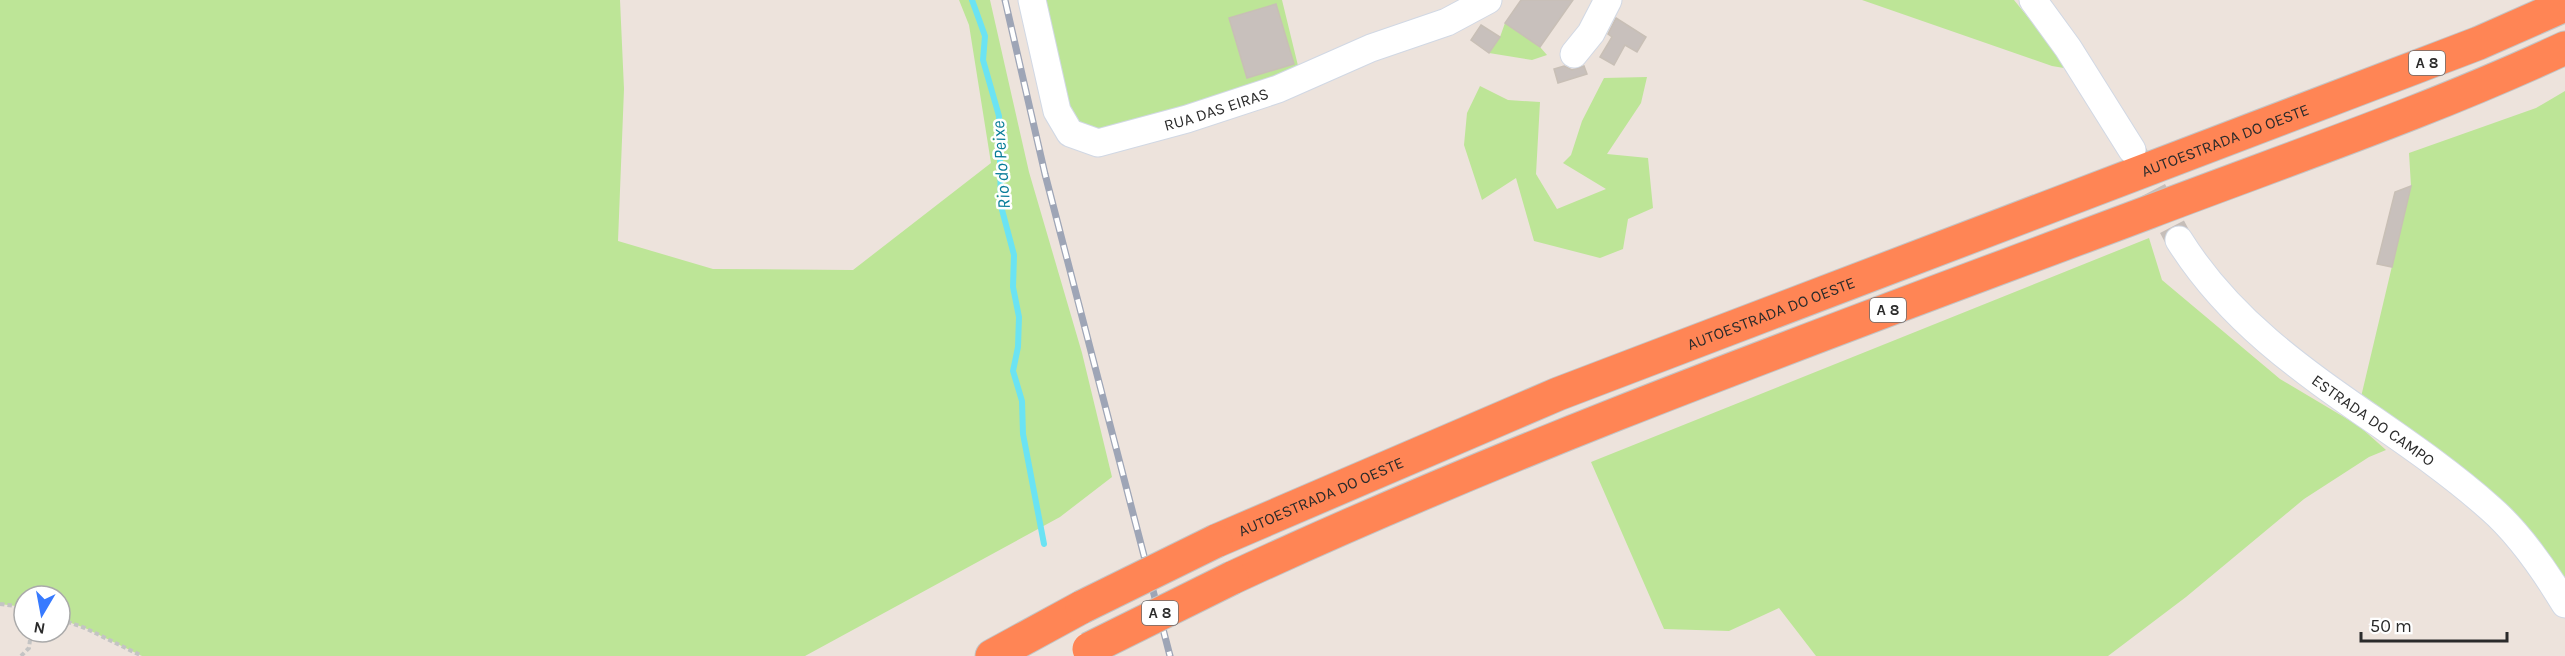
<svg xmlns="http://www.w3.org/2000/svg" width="2565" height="656" font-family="Karla,sans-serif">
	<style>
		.green { fill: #bde597 }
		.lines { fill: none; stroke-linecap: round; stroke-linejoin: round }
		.stream { stroke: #6be3f3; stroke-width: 6 }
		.building { fill: #c8c0bc; stroke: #c8bfb6; stroke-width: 1.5 }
		.minor-tunnel { stroke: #c6beb9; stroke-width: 27; stroke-dasharray: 27 14; stroke-linecap: butt }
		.minor-casing { stroke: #d1d8e4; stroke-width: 29 }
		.highway-casing { stroke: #c4c4c4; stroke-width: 35 }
		.path { stroke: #c4c4c4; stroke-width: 4; stroke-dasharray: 4.5 3; stroke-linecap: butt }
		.minor { stroke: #fff; stroke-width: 27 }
		.highway { stroke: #ff8555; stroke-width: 33 }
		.rail-casing { stroke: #9ea5b6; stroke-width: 7 }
		.rail { stroke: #fff; stroke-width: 4.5; stroke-dasharray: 14; stroke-linecap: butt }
		.highway-bridge-casing { stroke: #c4c4c4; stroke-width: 35; stroke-linecap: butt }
		.highway-bridge { stroke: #ff8555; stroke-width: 33 }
		.labels { text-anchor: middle; stroke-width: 5; stroke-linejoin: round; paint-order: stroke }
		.shield { fill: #fff; stroke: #6b6b6b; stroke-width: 1.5 }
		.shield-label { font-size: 15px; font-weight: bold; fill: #2b2b2b }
		.street-label { font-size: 16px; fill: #2b2b2b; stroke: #fff }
		.water-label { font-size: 18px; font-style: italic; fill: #097d99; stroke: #fff }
	</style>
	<rect width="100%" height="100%" fill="#ede3dc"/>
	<path class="green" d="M0 0H620L624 89 618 241 713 269 853 270 991 163 969 25 959 0H990L1029 172 1082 353 1112 477 1060 517 805 656H142L85 628 60 619V596H24V607L0 604Z
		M1022 0H1282L1301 78 1187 119 1070 133Z
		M1862 0H2014L2070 69 2052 66Z
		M1505 23 1540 47 1547 55 1532 60 1489 53 1500 37Z
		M1647 77 1641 103 1607 154 1648 158 1653 208 1628 219 1623 249 1600 258 1534 241 1516 178 1482 200 1464 145 1467 113 1480 86 1508 100 1540 102 1536 174 1557 209 1606 189 1563 163 1571 155 1582 121 1604 78Z
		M2565 91V591L2361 397 2411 186 2409 153 2536 108Z
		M2149 238 2162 280 2280 379 2359 426 2386 450 2369 457 2304 499 2186 597 2108 656H1816L1779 608 1729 631 1664 629 1591 462Z"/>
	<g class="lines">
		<path class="stream" d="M972 0 985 36 983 60 999 116 1001 206 1014 255 1013 287 1019 317 1018 347 1013 371 1022 401 1023 434 1044 544"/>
	</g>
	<path class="building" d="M1521 0H1573L1540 47 1505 23Z
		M1276 4 1294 64 1247 78 1229 18Z
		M1616 18 1646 37 1637 52 1625 45 1614 65 1600 57 1612 37 1608 34Z
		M1481 25 1500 37 1489 53 1471 40Z
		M1564 66 1572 70 1584 66 1587 74 1558 83 1554 69Z
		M2411 186 2392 267 2377 264 2395 192Z"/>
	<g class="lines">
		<path class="minor-tunnel" d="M2134 154 2179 240"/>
		<g class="minor-casing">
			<g id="minor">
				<path id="s1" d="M1032 0 1057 111 1070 133 1098 143 1187 119 1278 89 1371 48 1447 22 1488 0"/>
				<path d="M2033 0 2068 48 2132 150"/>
				<path d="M1574 54 1591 33 1608 0"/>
				<path id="s2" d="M2179 240C2256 363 2386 415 2490 508 2520 534 2545 571 2565 604"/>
			</g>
		</g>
		<g class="highway-casing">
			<g id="highway">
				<path id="s3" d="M1216 541 1558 394 2479 43 2565 5"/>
				<path d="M1232 578C1531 439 1841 328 2149 212 2288 159 2430 111 2565 48"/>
				<path d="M992 656 1082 607"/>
			</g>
		</g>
		<path class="path" d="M0 604 24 607
			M18 607 24 619
			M60 619 85 628 142 656
			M21 656 29 648 31 632"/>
		<use href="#minor" class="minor"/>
		<use href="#highway" class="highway"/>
		<g class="rail-casing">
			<path id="rail" d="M1005 0 1045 174 1170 656"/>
		</g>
		<use href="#rail" class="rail"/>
		<g class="highway-bridge-casing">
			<path id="highway-bridge" d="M1082 607 1216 541
				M1089 649 1232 578"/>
		</g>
		<use href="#highway-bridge" class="highway-bridge"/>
	</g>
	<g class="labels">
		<g class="shield">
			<rect x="2409" y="51" width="36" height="24" rx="4.5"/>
			<rect x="1870" y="298" width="36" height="24" rx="4.5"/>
			<rect x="1142" y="601" width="36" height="24" rx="4.5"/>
		</g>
		<g class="shield-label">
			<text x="2427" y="68">A 8</text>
			<text x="1888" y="315">A 8</text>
			<text x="1160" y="618">A 8</text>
		</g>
		<g class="street-label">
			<text dy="6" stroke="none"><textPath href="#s1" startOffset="292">RUA DAS EIRAS</textPath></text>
			<text dy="6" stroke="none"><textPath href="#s3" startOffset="1086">AUTOESTRADA DO OESTE</textPath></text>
			<text dy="6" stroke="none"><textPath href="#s3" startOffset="600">AUTOESTRADA DO OESTE</textPath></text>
			<text dy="6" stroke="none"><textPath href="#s2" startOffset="267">ESTRADA DO CAMPO</textPath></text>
			<text dy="6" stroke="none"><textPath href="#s3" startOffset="114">AUTOESTRADA DO OESTE</textPath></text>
		</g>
		<g class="water-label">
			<text transform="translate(1001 165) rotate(-94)" y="6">Rio do Peixe</text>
		</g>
	</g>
	<g transform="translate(42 614) rotate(190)"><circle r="28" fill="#ffffff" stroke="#aaaaaa" stroke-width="1.5"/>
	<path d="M0-4.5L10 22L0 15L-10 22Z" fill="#377aff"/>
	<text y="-9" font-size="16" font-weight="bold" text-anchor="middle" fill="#2b2b2b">N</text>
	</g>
	<path d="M2361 632v9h146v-9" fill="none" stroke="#2b2b2b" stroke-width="3"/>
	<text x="2370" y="632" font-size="18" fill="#2b2b2b" stroke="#ffffff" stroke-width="4.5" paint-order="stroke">50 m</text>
</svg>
